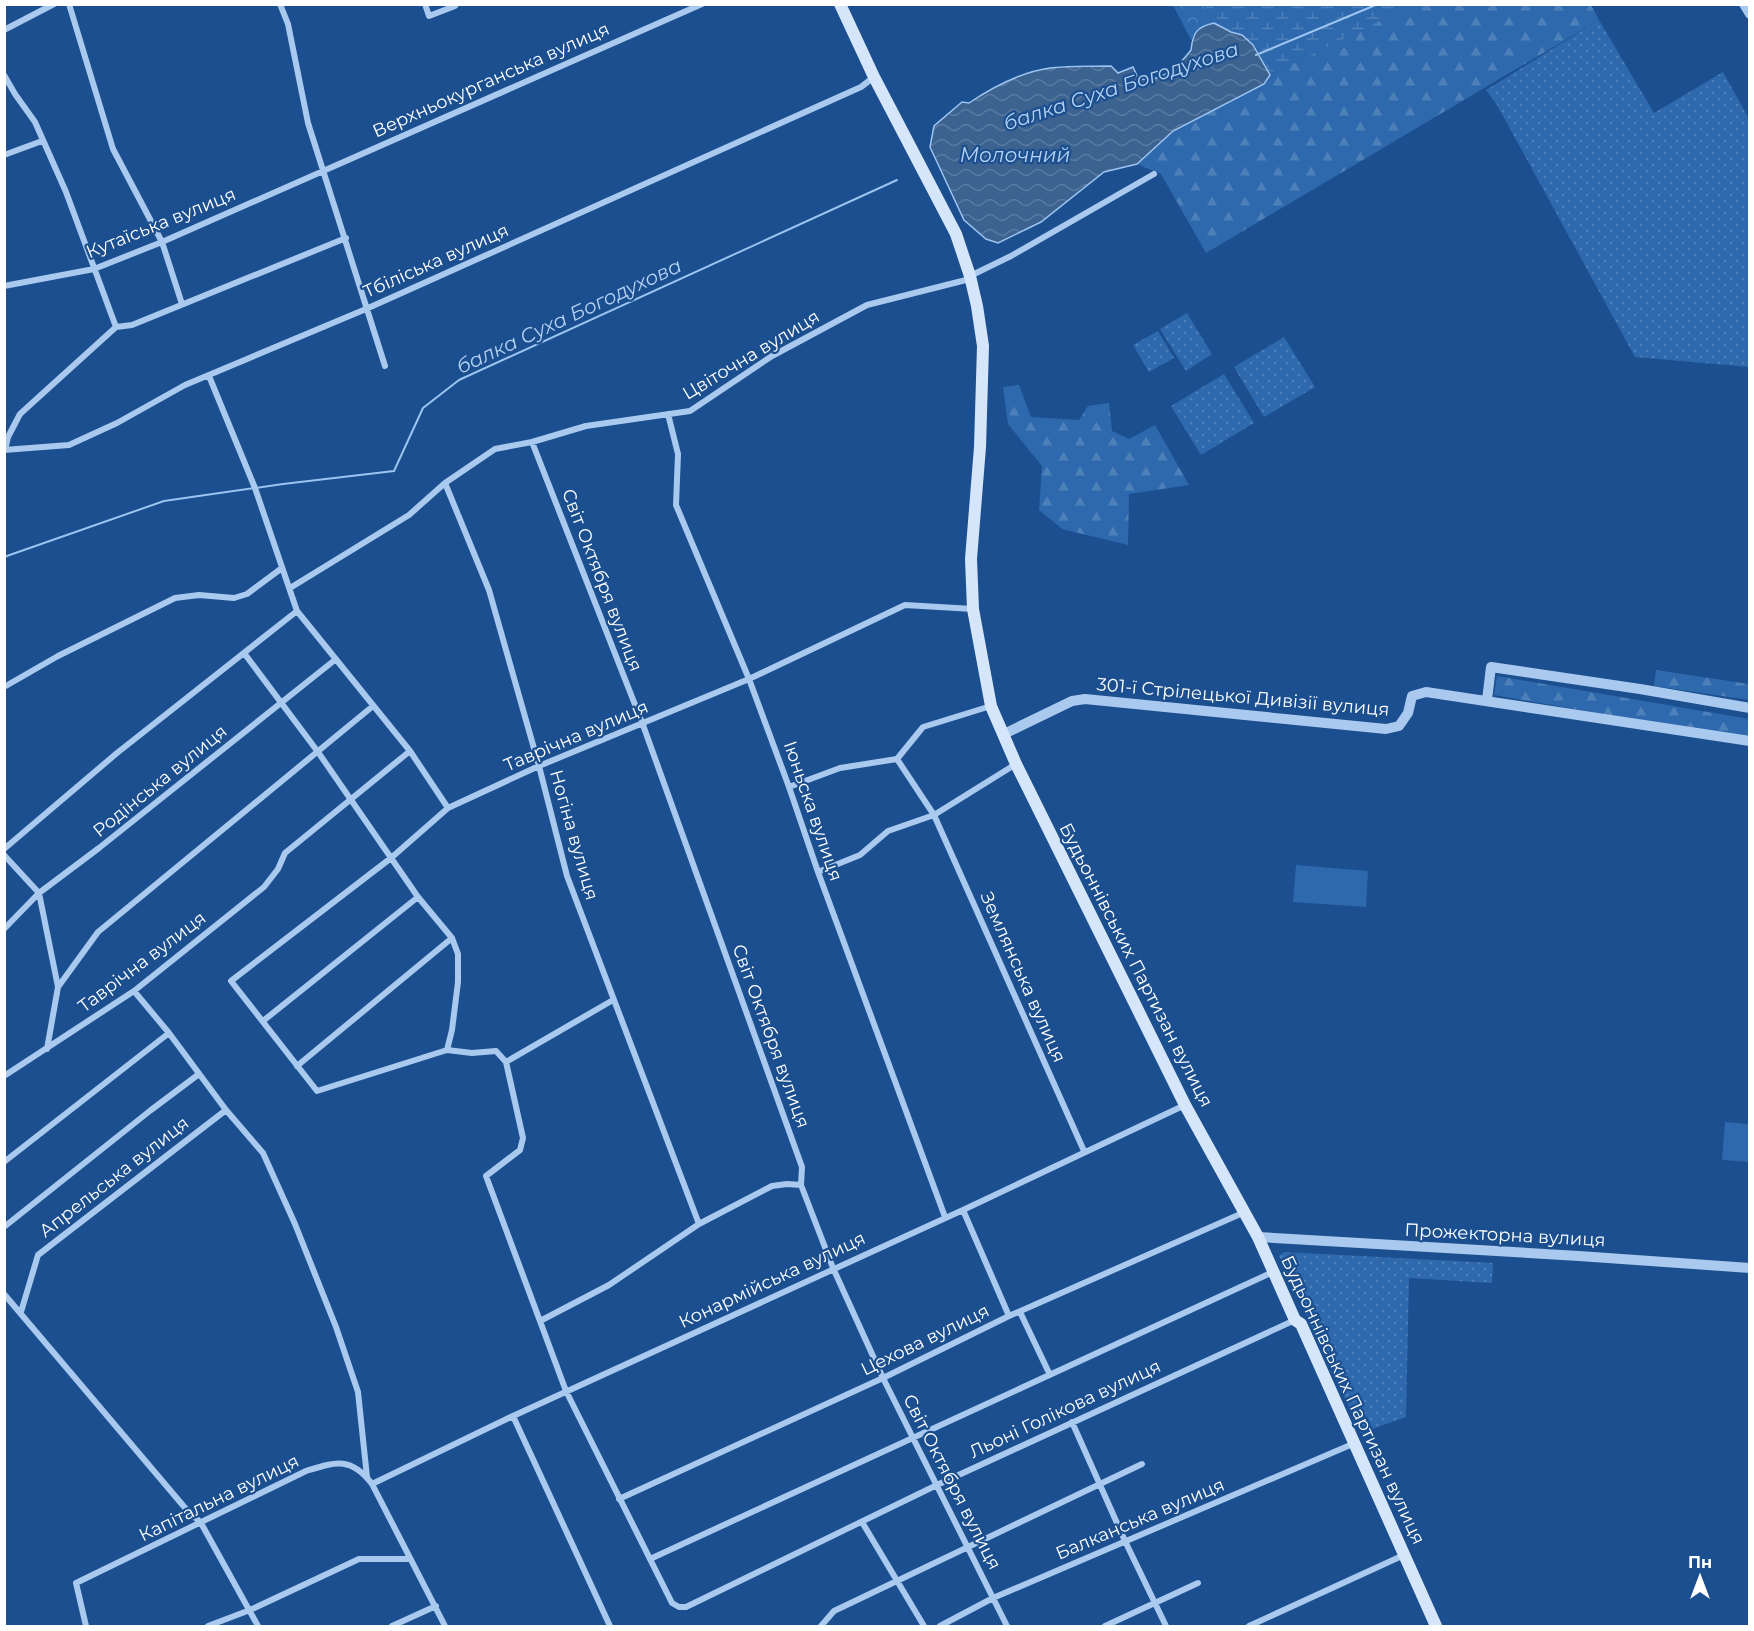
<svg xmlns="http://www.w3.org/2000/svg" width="1754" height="1631" font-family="Montserrat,sans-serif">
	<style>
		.grass { fill: url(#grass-dots) }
		.forest { fill: url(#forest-firs) }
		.wetland { fill: url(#wetland-marsh) }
		.park { fill: url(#park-crowns) }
		.pitch { fill: #2e69ad }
		.water { fill: url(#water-waves); stroke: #9cc4f0; stroke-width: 1.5 }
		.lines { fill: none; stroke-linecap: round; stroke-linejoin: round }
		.stream { stroke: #9cc4f0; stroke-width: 2 }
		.minor { stroke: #a9c9ee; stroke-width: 6 }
		.tertiary { stroke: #a9c9ee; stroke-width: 10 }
		.secondary { stroke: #d6e6fa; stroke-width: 12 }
		.labels { text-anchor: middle; stroke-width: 4.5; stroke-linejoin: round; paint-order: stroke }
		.street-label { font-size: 18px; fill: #fff; stroke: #1b4f8f }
		.water-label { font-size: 20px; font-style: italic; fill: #b5d3f5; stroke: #1b4f8f }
	</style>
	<defs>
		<pattern id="grass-dots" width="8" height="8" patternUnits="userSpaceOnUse" patternTransform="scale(1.5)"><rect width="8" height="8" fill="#2e69ad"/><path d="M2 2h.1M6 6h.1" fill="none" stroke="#4d80b9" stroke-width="1.8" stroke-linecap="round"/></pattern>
		<pattern id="forest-firs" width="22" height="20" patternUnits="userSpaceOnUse" patternTransform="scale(1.5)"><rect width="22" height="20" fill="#2e69ad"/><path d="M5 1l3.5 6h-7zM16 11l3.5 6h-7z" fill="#4d80b9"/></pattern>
		<pattern id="wetland-marsh" width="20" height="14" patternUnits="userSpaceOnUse" patternTransform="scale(1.5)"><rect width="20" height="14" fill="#2e69ad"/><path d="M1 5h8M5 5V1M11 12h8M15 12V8" fill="none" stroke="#4d80b9"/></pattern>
		<pattern id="park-crowns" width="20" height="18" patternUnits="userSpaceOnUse" patternTransform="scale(1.5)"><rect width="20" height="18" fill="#2e69ad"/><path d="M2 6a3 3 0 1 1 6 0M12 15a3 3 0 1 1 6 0" fill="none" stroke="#4d80b9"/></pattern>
		<pattern id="water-waves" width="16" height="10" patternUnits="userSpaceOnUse" patternTransform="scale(1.5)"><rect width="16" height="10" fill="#3c6290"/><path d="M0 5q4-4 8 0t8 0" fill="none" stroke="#597aa1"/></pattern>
	</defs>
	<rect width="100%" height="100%" fill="#1b4f8f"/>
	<path class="grass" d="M1599 20 1654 113 1723 72 1749 119V367L1635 357 1497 105 1486 90Z
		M1187 313 1212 354 1186 371 1160 329Z
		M1158 331 1174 358 1149 372 1133 345Z
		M1284 337 1315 387 1264 417 1234 367Z
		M1224 374 1254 423 1201 455 1171 406Z
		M1284 1252 1493 1263 1492 1283 1409 1278 1406 1417 1361 1433 1279 1256Z"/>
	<path class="forest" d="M1411 5H1591L1599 20 1206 253 1161 174 1137 164 1173 131 1264 84 1270 75Z
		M1019 385 1031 417 1079 420 1088 406 1109 403 1112 431 1129 439 1155 425 1189 485 1129 494 1128 545 1062 529 1039 510 1042 466 1008 424 1003 387Z
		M1656 670 1749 684V700L1654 686Z
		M1497 676 1749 719V739L1494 695Z"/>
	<path class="wetland" d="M1205 5 1206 4 1413 5 1270 75C1265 65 1260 54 1254 45 1240 28 1207 32 1205 5Z"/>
	<path class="park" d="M1173 5H1206V12L1214 23C1205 25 1196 32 1191 40Z"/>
	<path class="pitch" d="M1296 865 1368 871 1366 907 1293 902Z
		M1725 1122 1749 1124V1162L1722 1160Z"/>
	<path class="water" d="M1214 23 1231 32 1242 35 1253 45 1270 75 1264 84 1173 131 1137 164 1104 172 1041 222 998 243 986 239 964 220 930 147 934 126 962 102 969 103C993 87 1020 72 1050 68 1070 66 1091 66 1111 66L1118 73 1133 67 1138 78C1159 85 1179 66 1191 50 1193 33 1196 27 1214 23Z"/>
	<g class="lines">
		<path class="stream" d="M1256 55 1378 4
			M4 557 164 501 283 484 394 471 423 408 459 380 897 180"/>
		<path class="minor" d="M69 4 113 149 162 242 182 304
			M280 4 288 24 308 123 385 366
			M425 4 429 16 455 6 454 4
			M4 30 54 4
			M4 75 15 94 35 122 66 192 116 327
			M4 155 42 141
			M970 276 1011 256 1154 174
			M4 286 94 269 162 242 702 4
			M209 376 255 488 297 611 410 751 448 808
			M668 414 678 454 676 505 749 679 789 787 818 872 945 1217
			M532 442 643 725 802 1167 801 1185 833 1268 883 1378 1007 1626
			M4 450 69 445 117 423 185 385 366 309 861 87 874 77
			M5 450 8 437 20 414 116 327 132 325 346 238
			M445 483 489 590 539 766 567 876 699 1224
			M290 588 409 515 445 483 495 449 532 442 586 426 690 411 772 356 867 305 970 279
			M244 653 318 752 418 897 452 938 458 954V982L452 1030 447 1050
			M4 687 58 656 175 598 199 595 234 598 247 594 282 568
			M897 759 934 815 1084 1151
			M789 787 840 768 897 759 923 727 991 706
			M4 849 117 753 297 611
			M4 855 39 893 58 987
			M818 872 860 855 888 831 934 815 1016 764
			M4 929 39 893 99 848 336 659
			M134 991 169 1033 226 1110 263 1153 295 1224 336 1327 358 1392 367 1477
			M613 1000 506 1062 496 1051 472 1053 447 1050 317 1091 231 981 391 858 448 808 539 766 749 679 905 605 973 609
			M263 1021 418 897
			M47 1049 58 987 98 932 373 706
			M506 1062 523 1138 520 1150 486 1176 566 1391 672 1603 679 1607H686L937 1485 1295 1320
			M297 1066 452 938
			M4 1076 134 991 264 887 278 869 285 853 410 751
			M4 1162 169 1033
			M963 1210 1009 1316
			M4 1227 151 1110 199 1074
			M4 1294 186 1509 201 1523 258 1626
			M21 1312 38 1255 226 1110
			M1020 1312 1050 1375
			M540 1321 609 1285 699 1224 772 1186 787 1184 801 1185
			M513 1416 610 1626
			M1072 1422 1125 1541 1166 1626
			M372 1484 513 1416 963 1210 1185 1105
			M619 1499 883 1378 1009 1316 1245 1212
			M862 1522 924 1626
			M650 1559 1273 1272
			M86 1626 76 1583 306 1471C335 1462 351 1456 372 1484L445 1626
			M208 1626 250 1610 359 1559H410
			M392 1626 436 1606
			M821 1626 834 1611 1142 1464
			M940 1626 993 1598 1355 1443
			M1105 1626 1198 1583
			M1249 1626 1404 1555"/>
		<path class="tertiary" d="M1744 4 1750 14
			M1487 700 1491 667 1640 689 1750 708
			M1004 734 1072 701 1085 699 1386 729 1399 726 1408 713 1412 696 1426 692 1750 741
			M1258 1237 1579 1256 1750 1268"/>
		<path class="secondary" d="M840 4 874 77 956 234 970 276 977 306 983 346 980 447 971 559 973 609 991 706 1016 764 1185 1105 1258 1237 1295 1320 1301 1324 1436 1626"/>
	</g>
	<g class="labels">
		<g class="street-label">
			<text transform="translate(491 80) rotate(-24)" y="6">Верхньокурганська вулиця</text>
			<text transform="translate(161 223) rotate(-22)" y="6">Кутаїська вулиця</text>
			<text transform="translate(436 261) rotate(-24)" y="6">Тбіліська вулиця</text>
			<text transform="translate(751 355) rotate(-31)" y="6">Цвiточна вулиця</text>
			<text transform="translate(602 580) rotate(69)" y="6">Світ Октября вулиця</text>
			<text transform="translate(1243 697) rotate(5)" y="6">301-ї Стрілецької Дивізії вулиця</text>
			<text transform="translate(576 736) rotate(-23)" y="6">Таврічна вулиця</text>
			<text transform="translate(160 781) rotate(-39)" y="6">Родінська вулиця</text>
			<text transform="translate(813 811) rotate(71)" y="6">Iюньска вулиця</text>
			<text transform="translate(574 835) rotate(74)" y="6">Ногіна вулиця</text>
			<text transform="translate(142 962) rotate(-37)" y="6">Таврічна вулиця</text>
			<text transform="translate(1136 965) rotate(63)" y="6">Будьоннівських Партизан вулиця</text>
			<text transform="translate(1023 977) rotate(66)" y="6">Землянська вулиця</text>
			<text transform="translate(771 1036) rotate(70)" y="6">Світ Октября вулиця</text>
			<text transform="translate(114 1177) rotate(-38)" y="6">Апрельська вулиця</text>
			<text transform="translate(1505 1235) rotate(3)" y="6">Прожекторна вулиця</text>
			<text transform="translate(772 1280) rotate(-25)" y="6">Конармійська вулиця</text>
			<text transform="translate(925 1340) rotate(-26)" y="6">Цехова вулиця</text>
			<text transform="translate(1353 1400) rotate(65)" y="6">Будьоннівських Партизан вулиця</text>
			<text transform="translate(1065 1409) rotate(-25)" y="6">Льоні Голікова вулиця</text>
			<text transform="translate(952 1482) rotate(63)" y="6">Світ Октября вулиця</text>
			<text transform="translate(219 1498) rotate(-26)" y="6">Капітальна вулиця</text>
			<text transform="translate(1140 1519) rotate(-23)" y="6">Балканська вулиця</text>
		</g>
		<g class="water-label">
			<text transform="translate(1121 86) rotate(-18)" y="7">балка Суха Богодухова</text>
			<text x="1015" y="162">Молочний</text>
			<text transform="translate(569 316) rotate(-25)" y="7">балка Суха Богодухова</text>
		</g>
	</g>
	<rect width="1754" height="1631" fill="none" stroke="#ffffff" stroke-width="12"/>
	<g transform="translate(1700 1577)" stroke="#1b4f8f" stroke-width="4.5" paint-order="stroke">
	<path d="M0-4.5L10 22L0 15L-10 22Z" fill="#ffffff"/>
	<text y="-9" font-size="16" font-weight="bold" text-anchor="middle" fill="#ffffff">Пн</text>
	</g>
</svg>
